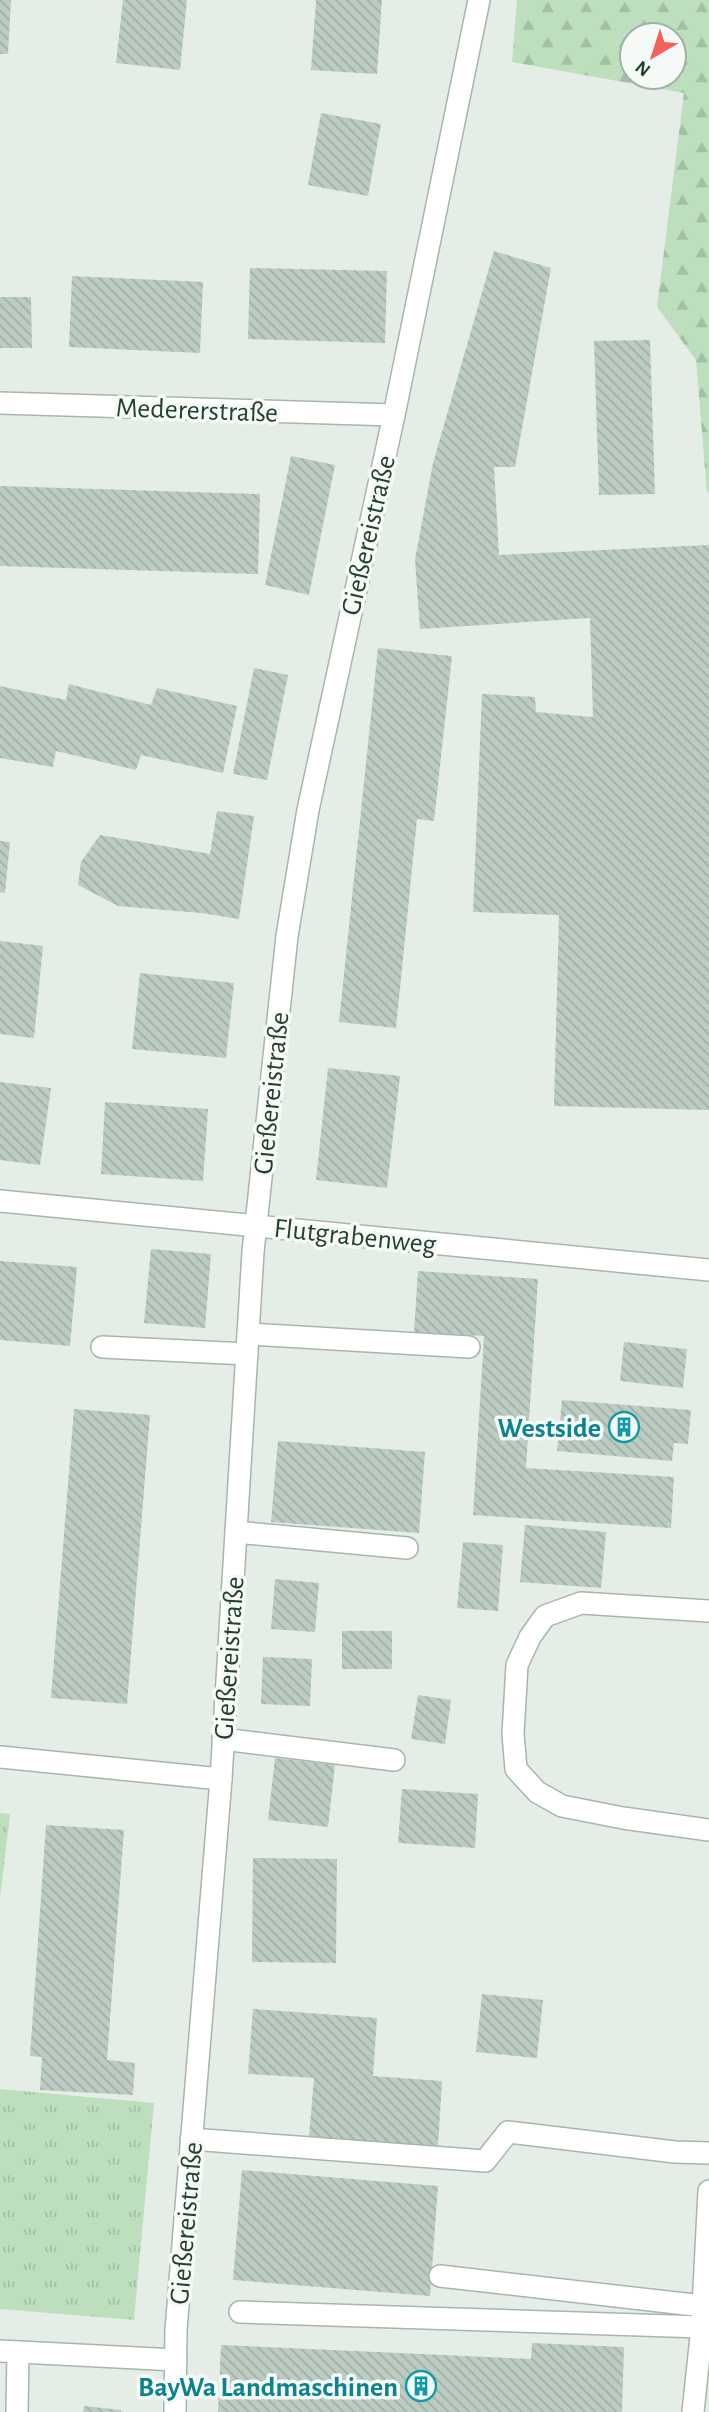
<svg xmlns="http://www.w3.org/2000/svg" width="709" height="2412" font-family="'Alegreya Sans',sans-serif">
	<style>
		.grass { fill: url(#grass-tufts) }
		.forest { fill: url(#forest-firs); fill-rule: evenodd }
		.building { fill: url(#building-back-hatch) }
		.lines { fill: none; stroke-linecap: round; stroke-linejoin: round }
		.service-casing { stroke: #a6b6ad; stroke-width: 24 }
		.minor-casing { stroke: #a6b6ad; stroke-width: 24 }
		.tertiary-casing { stroke: #a6b6ad; stroke-width: 24 }
		.service { stroke: #fff; stroke-width: 21 }
		.minor { stroke: #fff; stroke-width: 21 }
		.tertiary { stroke: #fff; stroke-width: 21 }
		.labels { text-anchor: middle; stroke-width: 7; stroke-linejoin: round; paint-order: stroke }
		.street-label { font-size: 28px; fill: #234032; stroke: #f5faf6 }
		.culture-label { font-size: 28px; font-weight: bold; fill: #0d838f; stroke: #f5faf6; text-anchor: end }
	</style>
	<defs>
		<pattern id="grass-tufts" width="24" height="20" patternUnits="userSpaceOnUse" patternTransform="scale(1.75)"><rect width="24" height="20" fill="#bddfbe"/><path d="M3 7l-1-3M5 7V3M7 7l1-3M15 17l-1-3M17 17v-4M19 17l1-3" fill="none" stroke="#a2c0a4"/></pattern>
		<pattern id="forest-firs" width="22" height="20" patternUnits="userSpaceOnUse" patternTransform="scale(1.75)"><rect width="22" height="20" fill="#bddfbe"/><path d="M5 1l3.5 6h-7zM16 11l3.5 6h-7z" fill="#a2c0a4"/></pattern>
		<pattern id="building-back-hatch" width="6" height="6" patternUnits="userSpaceOnUse" patternTransform="scale(1.75)"><rect width="6" height="6" fill="#bcccc2"/><path d="M-1 5l2 2M0 0l6 6M5-1l2 2" fill="none" stroke="#a1b0a7"/></pattern>
	</defs>
	<rect width="100%" height="100%" fill="#e4eee7"/>
	<path class="grass" d="M0 1813 10 1814 0 1898Z
		M0 2089 154 2103 134 2320 0 2309Z"/>
	<path class="forest" d="M517 0H709V492L707 493 696 360 657 307 684 93 512 62ZM632 35H674V77H632Z"/>
	<path class="building" d="M0 0H11L8 54H0Z
		M123 0H187L180 70 116 63Z
		M316 0H382L377 74 311 70Z
		M321 113 381 124 368 196 308 185Z
		M494 251 551 268 515 467H494L499 555 709 545V1110L554 1106 559 915 473 912 482 694 535 697 536 712 593 717 590 618 420 629 415 560 433 463Z
		M250 268 387 271 385 343 248 339Z
		M72 276 203 282 200 353 69 347Z
		M0 297H31L32 348H0Z
		M650 340 655 494 599 495 594 341Z
		M291 456 335 465 309 595 265 585Z
		M0 486 260 494 258 574 0 566Z
		M378 648 452 656 434 821 417 819 396 1028 339 1022Z
		M254 668 288 675 267 780 233 774Z
		M69 684 151 705 157 688 237 706 223 773 141 755 136 770 56 751 53 767 0 758V686L66 700Z
		M217 811 254 816 239 919 201 913 118 906 78 885 81 862 100 835 210 854Z
		M0 841 10 842 5 893 0 892Z
		M0 941 43 946 34 1038 0 1034Z
		M140 973 234 983 226 1058 132 1049Z
		M328 1068 400 1076 387 1188 316 1180Z
		M0 1082 51 1088 40 1165 0 1160Z
		M105 1102 208 1109 203 1181 101 1174Z
		M151 1249 211 1254 205 1328 144 1323Z
		M0 1261 77 1267 70 1346 0 1340Z
		M418 1271 538 1279 526 1468 674 1477 671 1528 473 1515 484 1336 414 1332Z
		M624 1342 687 1349 683 1388 620 1381Z
		M562 1400 691 1410 688 1444 674 1443 672 1461 557 1451Z
		M74 1409 150 1415 127 1704 51 1698Z
		M278 1441 425 1452 419 1533 271 1522Z
		M525 1525 606 1532 601 1588 520 1582Z
		M463 1542 503 1545 498 1611 457 1608Z
		M275 1579 319 1583 315 1632 271 1629Z
		M342 1631H392V1669H342Z
		M263 1657 312 1659 310 1706 261 1704Z
		M418 1695 451 1700 445 1744 411 1739Z
		M275 1758 335 1765 328 1827 268 1820Z
		M402 1789 478 1794 475 1848 398 1843Z
		M46 1825 124 1830 107 2060 135 2063 133 2095 40 2090 42 2057 30 2056Z
		M253 1858 337 1859 336 1963 252 1962Z
		M482 1994 543 2000 537 2058 476 2052Z
		M253 2009 377 2018 373 2076 442 2081 438 2146 309 2137 314 2078 248 2074Z
		M242 2170 438 2186 430 2296 233 2280Z
		M532 2343 624 2347 622 2412H218L221 2345 531 2359Z
		M84 2406 121 2410V2412H83Z"/>
	<g class="lines">
		<g class="service-casing">
			<path id="service" d="M248 1334 469 1347
				M102 1347 247 1354
				M236 1532 407 1548
				M709 1611 581 1603 545 1616 530 1637 517 1665 513 1734 516 1769 537 1792 562 1806 623 1818 709 1830
				M223 1739 394 1760
				M0 1757 221 1779
				M191 2139 485 2161 508 2132 675 2152 709 2153
				M440 2276 703 2306
				M240 2312 702 2327
				M17 2412 18 2352"/>
		</g>
		<g class="minor-casing">
			<path id="minor" d="M0 403 394 415
				M0 2351 176 2360
				M175 2412 176 2330 221 1779 253 1252 287 936 308 810 394 415 479 0"/>
		</g>
		<g class="tertiary-casing">
			<path id="tertiary" d="M0 1201 709 1270
				M693 2412 702 2327 709 2191"/>
		</g>
		<use href="#service" class="service"/>
		<use href="#minor" class="minor"/>
		<use href="#tertiary" class="tertiary"/>
	</g>
	<defs>
		<g id="building-ring" transform="scale(1.575)"><circle r="9.5" fill="#f5faf6" stroke="#0f9aa8" stroke-width="1.5"/><path d="M-4-6H4V6H1V3H-1V6H-4ZM-2.5-4.3h1.7v1.8h-1.7ZM.8-4.3h1.7v1.8H.8ZM-2.5-1h1.7V.8h-1.7ZM.8-1h1.7V.8H.8Z" fill="#0f9aa8"/></g>
	</defs>
	<g fill-rule="evenodd">
		<use href="#building-ring" x="624" y="1427"/>
		<use href="#building-ring" x="421" y="2386"/>
	</g>
	<g class="labels">
		<g class="street-label">
			<text transform="translate(197 409) rotate(2)" y="10">Medererstraße</text>
			<text transform="translate(367 535) rotate(-77)" y="10">Gießereistraße</text>
			<text transform="translate(270 1093) rotate(-84)" y="10">Gießereistraße</text>
			<text transform="translate(355 1235) rotate(6)" y="10">Flutgrabenweg</text>
			<text transform="translate(228 1658) rotate(-86)" y="10">Gießereistraße</text>
			<text transform="translate(185 2223) rotate(-85)" y="10">Gießereistraße</text>
		</g>
		<g class="culture-label">
			<text x="601" y="1437">Westside</text>
			<text x="398" y="2396">BayWa Landmaschinen</text>
		</g>
	</g>
	<g transform="translate(653 56) rotate(219)"><circle r="33" fill="#f5faf6" stroke="#a1b0a8" stroke-width="2"/>
	<path d="M0-5L12 26L0 18L-12 26Z" fill="#f45f5b"/>
	<text y="-10" font-size="19" font-weight="bold" text-anchor="middle" fill="#234032">N</text>
	</g>
</svg>
